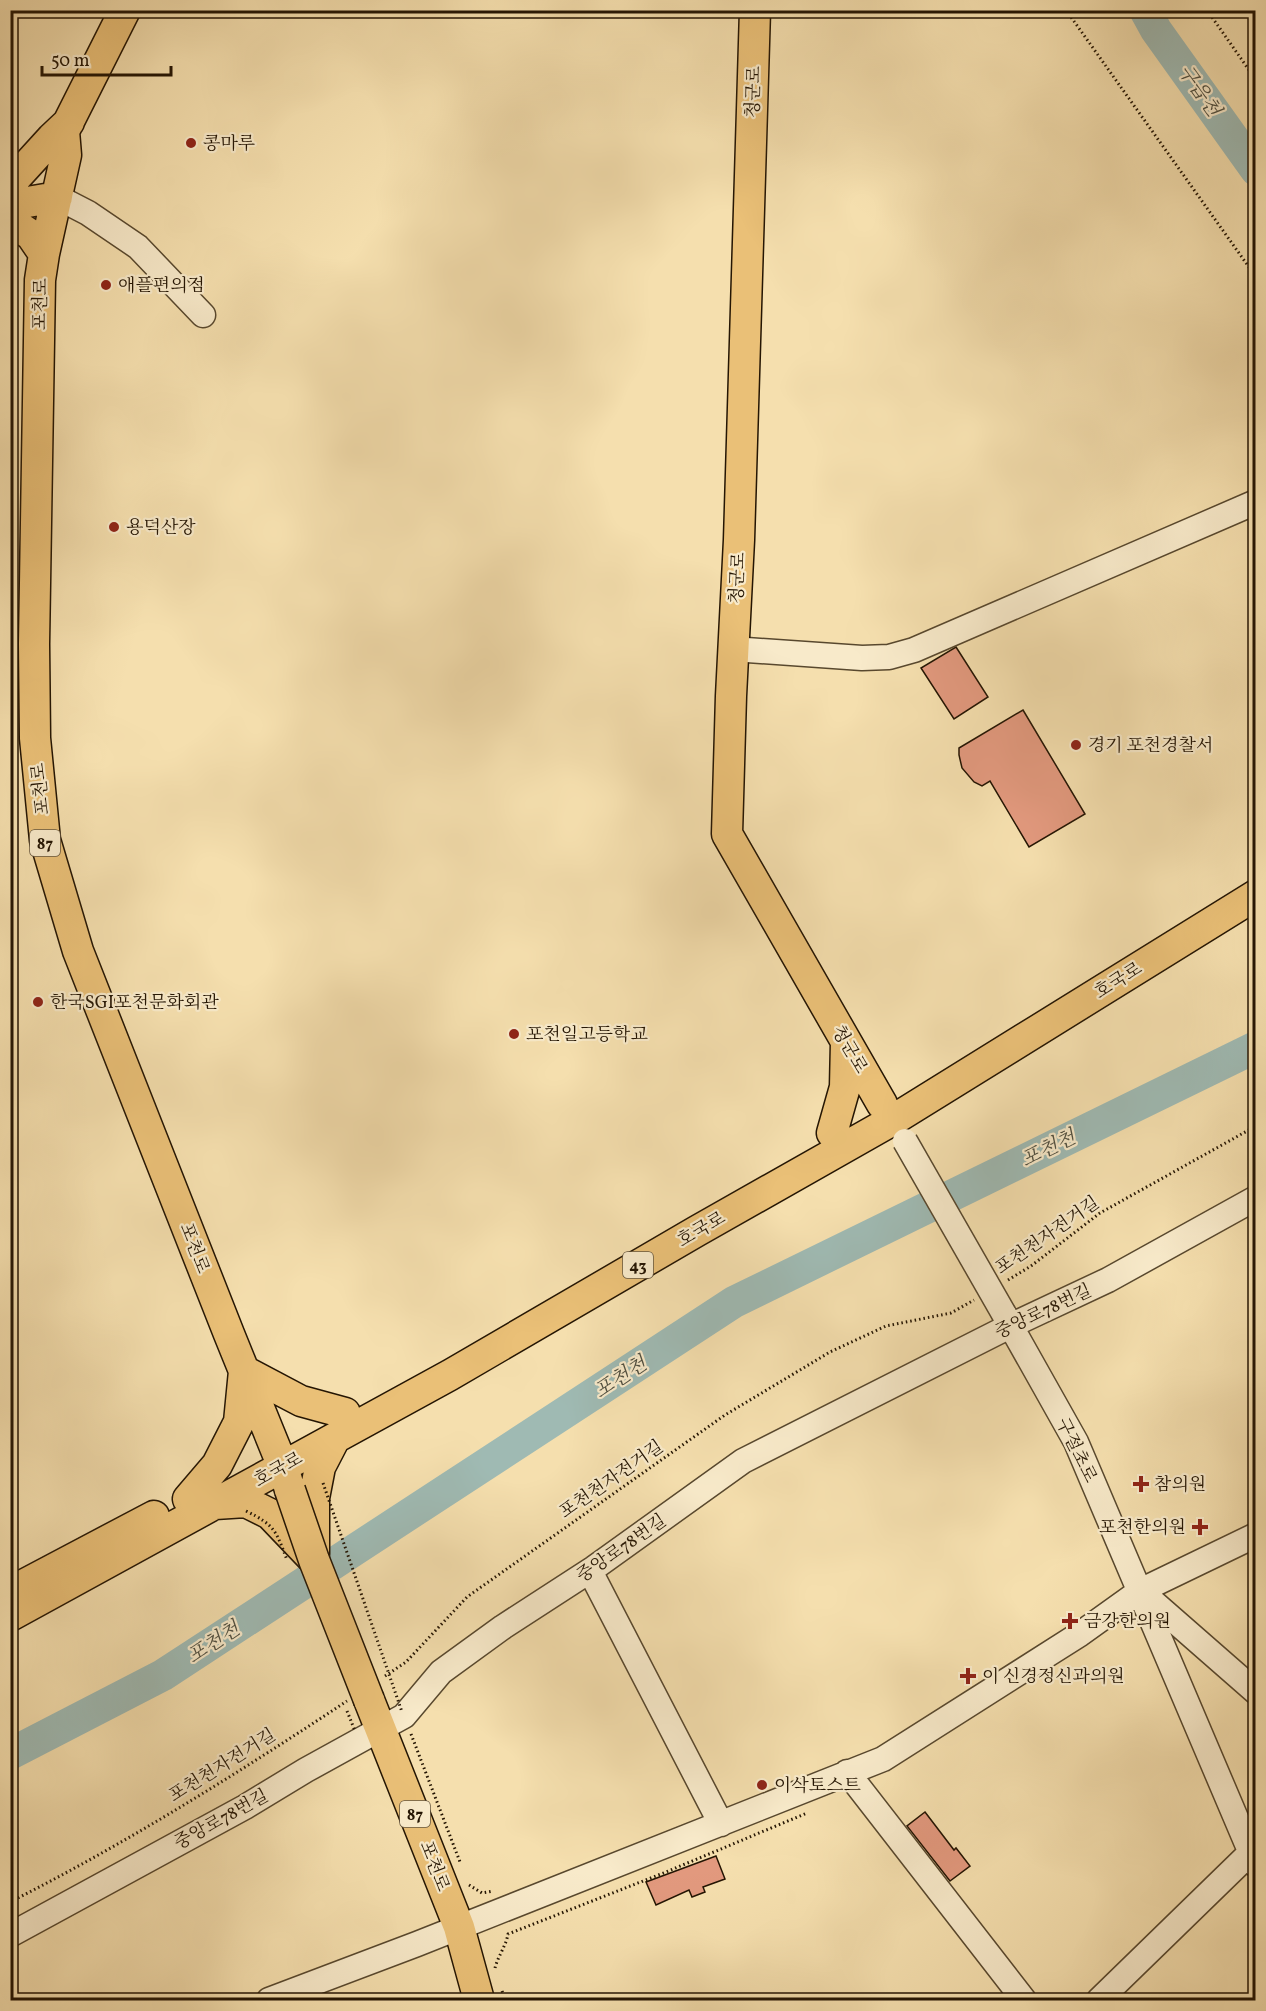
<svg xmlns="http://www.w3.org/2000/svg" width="1266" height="2011" font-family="Vollkorn,'Noto Serif KR',serif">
<rect width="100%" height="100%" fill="#f5dfae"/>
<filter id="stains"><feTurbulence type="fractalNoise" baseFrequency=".00333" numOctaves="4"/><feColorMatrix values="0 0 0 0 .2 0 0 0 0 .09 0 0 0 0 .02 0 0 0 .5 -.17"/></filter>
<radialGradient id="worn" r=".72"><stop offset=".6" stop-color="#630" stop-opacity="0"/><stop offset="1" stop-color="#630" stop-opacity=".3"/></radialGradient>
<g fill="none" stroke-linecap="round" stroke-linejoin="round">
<path stroke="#9fbab3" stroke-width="32" d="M1145,10L1156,30L1256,170
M10,1754L163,1675L734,1302L1256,1047"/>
</g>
<path fill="#e2997e" stroke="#241503" stroke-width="1.5" d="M956,647L988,697L954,719L921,668Z
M1023,710L1085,814L1029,847L990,781L982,786L974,782L962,768L959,755V748Z
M925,1812L954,1850L956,1848L970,1866L950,1881L907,1826Z
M716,1856L725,1879L703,1887L705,1892L692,1897L689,1890L656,1905L646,1882Z"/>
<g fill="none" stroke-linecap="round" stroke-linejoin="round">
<defs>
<path id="minor" d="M57,197L88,213L138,247L203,315
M733,649L862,658L889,657L914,650L1256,502
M1004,1314L1076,1442L1256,1865
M590,1571L721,1824
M1144,1594L1256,1692
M847,1772L1024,2000
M10,1935L245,1807L306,1770L404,1716L441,1672L503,1627L594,1568L743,1461L1010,1326L1108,1280L1256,1198
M269,2000L417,1944L883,1759L1080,1634L1140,1591L1256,1535
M1099,2000L1249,1854"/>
<path id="major" d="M125,10L64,131L66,155L44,254L40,280L34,644L35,738L45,840L78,951L229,1334L283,1467L290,1490
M755,10L739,540L731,696L727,834L882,1104
M10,184L52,138L69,122
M10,205L57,197
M10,221L31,235L44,254
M832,1133L845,1087L846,1042
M188,1499L217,1465L239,1422L244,1371L301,1401L345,1413
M215,1504L246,1502L270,1514L314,1560
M314,1554V1498L320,1467L335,1438
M10,1592L154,1516
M10,1616L450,1375L697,1231L893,1120L1256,895
M369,1700L459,1927L479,2000"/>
</defs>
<use href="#minor" stroke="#58482e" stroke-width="27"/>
<use href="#major" stroke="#241503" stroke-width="33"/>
<path stroke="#241503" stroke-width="3" stroke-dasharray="1.5 3" stroke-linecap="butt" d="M1066,10L1256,277
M1207,10L1256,80
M1008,1280L1031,1266L1100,1213L1256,1126
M385,1676L406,1662L467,1597L725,1415L830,1352L886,1326L951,1313L974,1300
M411,1734L460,1862
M469,1885L482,1893L493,1891
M10,1902C127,1843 238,1773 347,1701
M495,1968C498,1956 506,1946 508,1934L666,1872L807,1813
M502,1991L506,2000"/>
<use href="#minor" stroke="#f8eaca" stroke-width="24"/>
<use href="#major" stroke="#eac077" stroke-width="30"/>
<defs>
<path id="minor-bridge" d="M905,1141L1004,1314"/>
<path id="major-bridge" d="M290,1490L314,1560L369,1700"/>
</defs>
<use href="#minor-bridge" stroke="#58482e" stroke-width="27" stroke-linecap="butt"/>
<use href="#major-bridge" stroke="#241503" stroke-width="33" stroke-linecap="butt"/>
<path stroke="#241503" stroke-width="3" stroke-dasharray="1.5 3" stroke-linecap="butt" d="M323,1483L402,1712
M246,1511C275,1525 276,1531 287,1560
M347,1711L355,1731"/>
<use href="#minor-bridge" stroke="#f8eaca" stroke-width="24"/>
<use href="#major-bridge" stroke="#eac077" stroke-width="30"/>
</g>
<g fill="#8f2418" stroke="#f8eaca" stroke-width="2">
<circle cx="191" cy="143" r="6"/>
<circle cx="106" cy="285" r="6"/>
<circle cx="114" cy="527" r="6"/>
<circle cx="1076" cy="745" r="6"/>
<circle cx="38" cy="1002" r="6"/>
<circle cx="514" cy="1034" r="6"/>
<path d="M1138 1475h6v6h6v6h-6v6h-6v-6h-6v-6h6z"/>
<path d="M1197 1518h6v6h6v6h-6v6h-6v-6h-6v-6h6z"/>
<path d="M1067 1612h6v6h6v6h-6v6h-6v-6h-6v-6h6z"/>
<path d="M965 1667h6v6h6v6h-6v6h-6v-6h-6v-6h6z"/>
<circle cx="762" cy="1785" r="6"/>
</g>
<g text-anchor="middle" stroke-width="4.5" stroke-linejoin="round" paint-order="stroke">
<g fill="#f8eaca" stroke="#64553f" stroke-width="1.5">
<rect x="30" y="830" width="30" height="26" rx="4.5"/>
<rect x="623" y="1252" width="30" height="26" rx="4.5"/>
<rect x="400" y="1801" width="30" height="26" rx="4.5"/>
</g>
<g font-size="16" font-weight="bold" fill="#241503">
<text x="45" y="849">87</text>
<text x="638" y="1271">43</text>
<text x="415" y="1820">87</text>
</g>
<g font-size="18" fill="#241503" stroke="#f8eaca">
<text transform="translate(753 92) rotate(-88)" y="6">청군로</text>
<text transform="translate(40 304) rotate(-89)" y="6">포천로</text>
<text transform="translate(737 578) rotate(-87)" y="6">청군로</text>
<text transform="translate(40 789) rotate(-96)" y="6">포천로</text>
<text transform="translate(1118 980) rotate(-32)" y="6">호국로</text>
<text transform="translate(850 1049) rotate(60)" y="6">청군로</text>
<text transform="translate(701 1229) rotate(-30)" y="6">호국로</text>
<text transform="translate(1047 1235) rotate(-35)" y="6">포천천자전거길</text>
<text transform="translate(195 1248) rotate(69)" y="6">포천로</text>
<text transform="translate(1043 1311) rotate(-25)" y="6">중앙로78번길</text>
<text transform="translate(1077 1450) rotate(64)" y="6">구절초로</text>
<text transform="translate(278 1469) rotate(-29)" y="6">호국로</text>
<text transform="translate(611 1479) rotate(-35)" y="6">포천천자전거길</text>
<text transform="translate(621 1548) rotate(-35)" y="6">중앙로78번길</text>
<text transform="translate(222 1765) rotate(-32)" y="6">포천천자전거길</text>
<text transform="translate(221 1819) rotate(-29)" y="6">중앙로78번길</text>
<text transform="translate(435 1866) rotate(69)" y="6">포천로</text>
</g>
<g font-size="18" fill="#241503" stroke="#f8eaca" text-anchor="start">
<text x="203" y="149">콩마루</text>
<text x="118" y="291">애플편의점</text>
<text x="126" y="533">용덕산장</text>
<text x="1088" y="751">경기 포천경찰서</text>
<text x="50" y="1008">한국SGI포천문화회관</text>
<text x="526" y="1040">포천일고등학교</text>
<text x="1154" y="1490">참의원</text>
<text x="1186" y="1533" text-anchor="end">포천한의원</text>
<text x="1084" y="1627">금강한의원</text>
<text x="982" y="1682">이 신경정신과의원</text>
<text x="774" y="1791">이삭토스트</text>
</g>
<g font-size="20" font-style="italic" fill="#4f4f41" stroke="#f8eaca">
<text transform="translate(1200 90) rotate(55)" y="7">구읍천</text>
<text transform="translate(1048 1148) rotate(-26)" y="7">포천천</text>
<text transform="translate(620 1377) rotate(-33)" y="7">포천천</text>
<text transform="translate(213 1642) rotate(-33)" y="7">포천천</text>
</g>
</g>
<rect width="1266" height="2011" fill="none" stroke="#f5dfae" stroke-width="36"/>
<rect x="12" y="12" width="1242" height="1987" fill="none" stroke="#241503" stroke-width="3"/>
<rect x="18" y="18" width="1230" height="1975" fill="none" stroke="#241503" stroke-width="1.5"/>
<path d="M42 66v9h129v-9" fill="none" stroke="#241503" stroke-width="3"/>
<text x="51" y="66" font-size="18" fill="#241503" stroke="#f8eaca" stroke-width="4.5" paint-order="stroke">50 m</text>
<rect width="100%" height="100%" filter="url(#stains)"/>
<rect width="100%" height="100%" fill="url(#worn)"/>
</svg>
